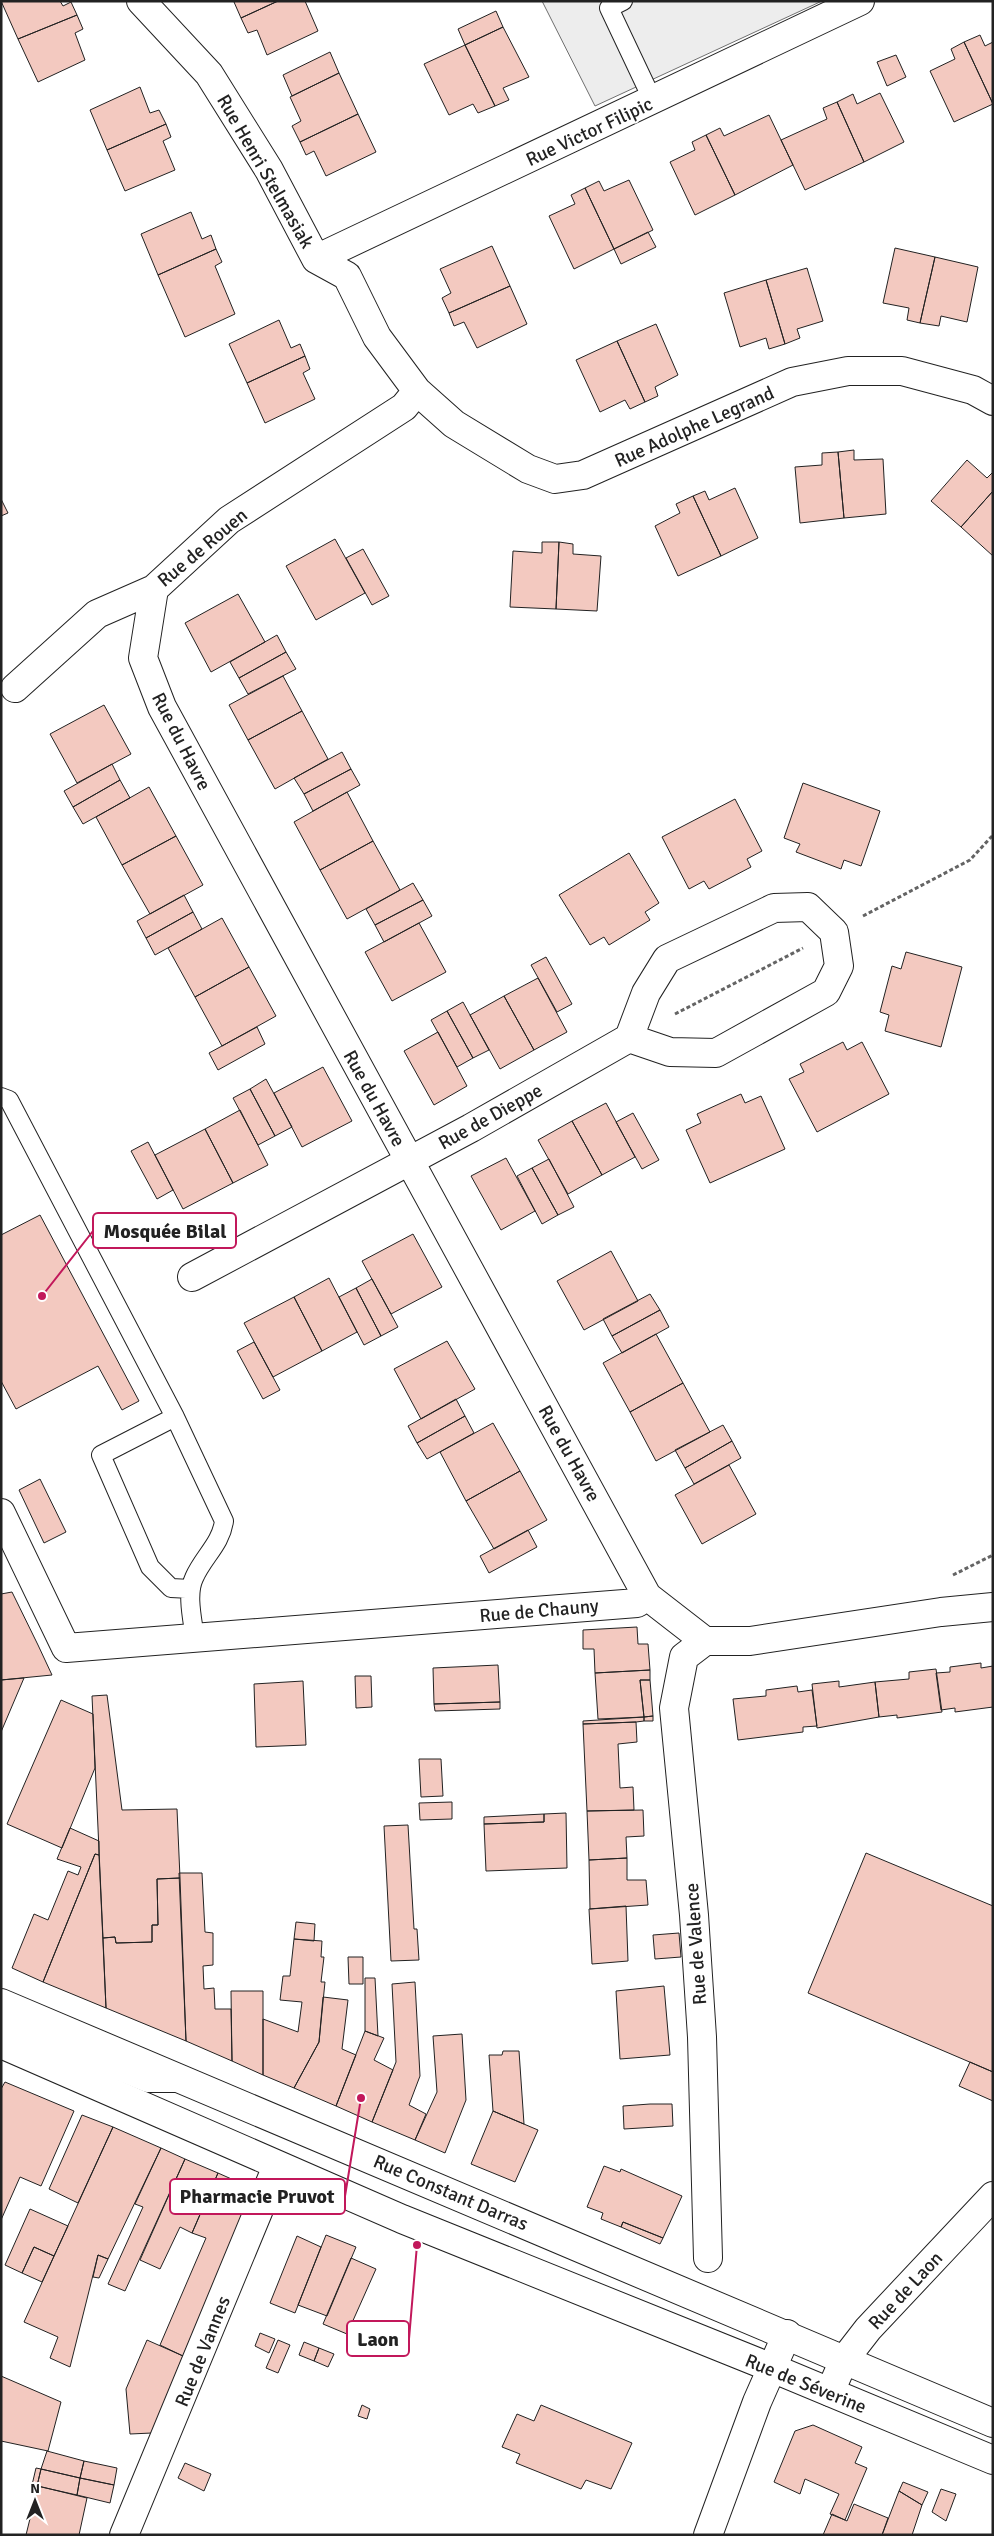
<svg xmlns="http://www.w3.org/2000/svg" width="994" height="2536" font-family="Signika,sans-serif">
<rect width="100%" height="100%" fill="#fff"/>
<path fill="#ededed" stroke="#6f6f6f" d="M542,1H822L595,106Z"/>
<path fill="#f3c9c0" stroke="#222" d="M1,1H60L63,6L71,2L77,15L18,39Z
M237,1H278L241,18L234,2Z
M278,1H305L318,31L267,55L257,30L248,33L241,18Z
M496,11L503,27L465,45L458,29Z
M77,15L83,29L75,33L85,60L38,82L18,39Z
M503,27L529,77L503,88L509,100L495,106L465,45Z
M980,35L985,46L993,42V104L964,42Z
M964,42L993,104L954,122L930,71L955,59L951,49Z
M465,45L495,106L478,113L473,104L449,115L424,64Z
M330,52L339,73L292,96L283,75Z
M896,55L906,77L887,86L877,62Z
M339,73L358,114L300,142L292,126L301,121L290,97Z
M140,87L150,113L159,110L166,124L107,150L90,110Z
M880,93L904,142L864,162L837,102L853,94L857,104Z
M837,102L864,162L805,190L781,140L827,119L823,108Z
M358,114L376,152L326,176L314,151L306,155L300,142Z
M769,115L793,165L735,195L706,135L720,128L724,136Z
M166,124L171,137L163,141L175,170L125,191L107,150Z
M706,135L735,195L695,215L670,162L695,150L692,142Z
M629,180L653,230L614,249L585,188L599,181L604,191Z
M585,188L614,249L574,269L549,216L575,204L571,195Z
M191,212L202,239L211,235L216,249L158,275L141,234Z
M648,232L656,247L621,264L614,249Z
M492,246L510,286L449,313L442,298L451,293L440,269Z
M895,248L935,257L920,323L907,320L909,308L883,303Z
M216,249L222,262L215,266L235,314L185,337L158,275Z
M935,257L978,267L967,322L941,316L939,326L920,323Z
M807,268L823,321L797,329L800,338L785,344L766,280Z
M766,280L785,344L769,349L766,338L740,347L724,293Z
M510,286L527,324L477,348L464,322L454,326L449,313Z
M279,320L291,348L300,344L305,356L247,383L229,344Z
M656,324L678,375L655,387L658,396L645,402L617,341Z
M617,341L645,402L630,409L625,400L600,412L576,360Z
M305,356L310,369L303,373L315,399L265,423L247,383Z
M854,450V460L883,459L886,514L844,518L838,452Z
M838,452L844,518L800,523L795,467L822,465V453Z
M967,460L987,478L993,472V491L961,527L931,501Z
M735,488L758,538L721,556L693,496L705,491L709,500Z
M993,491V556L961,527Z
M693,496L721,556L678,576L655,526L680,513L676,504Z
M1,499L8,513L1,516Z
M335,539L365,593L316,620L286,566Z
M542,542H559L556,609L510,607L513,551L542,553Z
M559,542L573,544V554L601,556L597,611L556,609Z
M363,549L389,596L372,605L346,558Z
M238,594L265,642L211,672L185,623Z
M277,635L286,652L239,678L230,662Z
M286,652L296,669L248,694L239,678Z
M283,676L302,711L248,740L229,705Z
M104,705L131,754L77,783L50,734Z
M302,711L328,759L275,789L248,740Z
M342,752L351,769L304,794L294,778Z
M112,764L120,780L73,807L64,791Z
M351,769L360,785L313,811L304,794Z
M120,780L130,798L83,824L73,807Z
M803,783L880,811L861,866L844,860L841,869L796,852L800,844L784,838Z
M149,787L176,836L122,865L96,817Z
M347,792L373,841L320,870L294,822Z
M735,799L762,851L747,859L751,867L709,889L704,881L689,889L662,837Z
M176,836L203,885L150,914L122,865Z
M373,841L400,890L347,919L320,870Z
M629,853L659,903L645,912L650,920L609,945L604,937L590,945L559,895Z
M413,883L423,900L375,925L366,909Z
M184,895L193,912L146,938L137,921Z
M423,900L432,916L384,942L375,925Z
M193,912L202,929L155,955L146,938Z
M222,918L249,967L195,997L168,948Z
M419,923L446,972L392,1001L365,952Z
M906,952L962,967L941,1047L885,1031L889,1015L880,1012L892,966L901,969Z
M546,957L572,1004L557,1012L531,965Z
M249,967L276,1016L222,1046L195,997Z
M538,978L567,1032L534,1050L504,996Z
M504,996L534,1050L500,1069L470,1015Z
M463,1002L489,1050L473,1058L447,1011Z
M447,1011L473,1058L457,1067L431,1020Z
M257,1027L265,1044L218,1070L209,1053Z
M438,1032L467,1086L434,1105L404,1051Z
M843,1042L847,1050L862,1042L889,1094L817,1132L789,1079L804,1072L800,1064Z
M323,1067L352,1121L302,1147L274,1093Z
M266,1079L292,1127L275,1136L250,1089Z
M250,1089L275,1136L258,1145L233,1098Z
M741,1094L745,1103L761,1096L785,1149L710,1183L686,1130L701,1123L697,1114Z
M606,1103L635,1157L602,1175L572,1121Z
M240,1110L268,1165L233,1183L205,1129Z
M633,1113L659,1160L642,1169L616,1122Z
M572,1121L602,1175L568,1194L538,1140Z
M205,1129L233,1183L183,1209L155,1155Z
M148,1142L173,1190L157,1199L131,1151Z
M506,1158L535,1211L501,1230L471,1176Z
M549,1159L574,1207L558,1215L532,1168Z
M532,1168L558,1215L542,1224L517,1176Z
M40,1215L139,1401L122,1410L98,1366L16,1409L1,1381V1235Z
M413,1234L442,1287L391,1314L362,1261Z
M611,1251L638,1301L584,1330L557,1281Z
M329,1278L357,1332L322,1351L294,1297Z
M372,1279L398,1327L381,1336L356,1288Z
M356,1288L381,1336L364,1345L339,1297Z
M650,1294L660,1310L612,1336L603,1319Z
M294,1297L322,1351L273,1377L244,1323Z
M660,1310L669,1327L622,1353L612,1336Z
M656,1334L683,1383L630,1412L603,1363Z
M447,1341L475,1389L421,1419L394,1369Z
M254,1342L280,1390L263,1399L237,1351Z
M683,1383L710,1432L656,1461L630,1412Z
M456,1399L465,1416L417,1443L408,1426Z
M465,1416L474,1433L427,1459L417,1443Z
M493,1423L520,1471L466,1501L440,1452Z
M723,1425L732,1441L685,1468L675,1450Z
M732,1441L741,1458L694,1484L685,1468Z
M729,1465L756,1514L702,1544L675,1495Z
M520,1471L547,1520L494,1549L466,1501Z
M40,1479L66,1532L44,1543L19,1490Z
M528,1530L537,1547L489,1573L480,1556Z
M12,1592L38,1645L52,1675L1,1680V1594Z
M637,1627L638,1644H648L650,1670L595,1673L594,1649H583V1630Z
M981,1663V1668L993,1666V1707L955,1712V1708L941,1710L936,1673L950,1672V1667Z
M498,1665L500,1702L434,1704L433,1668Z
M936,1669L942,1712L897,1718V1715L879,1717L875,1682L909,1679V1672Z
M650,1670V1680H640L644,1717L598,1719L595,1673Z
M355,1676H371L372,1707L356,1708Z
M24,1678L1,1732V1680Z
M640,1680H650L653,1716L644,1717Z
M303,1681L306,1745L256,1747L254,1684Z
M839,1681V1687L875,1682L879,1717L817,1728L812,1684Z
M797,1686L798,1692L812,1690L817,1726L803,1727V1732L738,1740L733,1699L766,1696V1690Z
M107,1695L122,1810L177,1809L180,1878L157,1879L158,1925H152V1942L116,1943L115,1937L103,1938L92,1696Z
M61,1700L93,1714L95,1768L62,1848L7,1824Z
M500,1702V1709L435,1711L434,1704Z
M653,1716V1721H644V1717Z
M644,1717V1721L636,1722L583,1724V1721Z
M636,1722L637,1742L618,1744L620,1788L633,1787L634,1810L587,1811L583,1724Z
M419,1759H441L443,1796L421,1797Z
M452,1802V1819L420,1820L419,1803Z
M643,1810L644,1836L626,1837L627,1858L589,1860L587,1811Z
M566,1813L567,1868L486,1871L484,1824L544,1822V1814Z
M544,1814V1822L484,1824V1817Z
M408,1825L414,1929H417L419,1960L391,1961L384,1826Z
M70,1828L99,1841V1855L95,1854L43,1982L12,1968L34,1914L48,1920L68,1871L78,1875L81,1867L57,1859Z
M866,1853L993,1906V2072L808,1993Z
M95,1854L99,1855L106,2008L43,1982Z
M627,1858V1880H646L648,1905L590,1909L589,1860Z
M179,1873H202L205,1932L213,1933V1965L203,1966L204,1989L214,1988L215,2009H231L232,2061L186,2041Z
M180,1878L186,2041L106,2008L103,1938L115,1937L116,1943L152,1942V1925H158L157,1879Z
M626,1906L628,1961L592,1964L589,1909Z
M296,1922L315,1924L314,1941L294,1939Z
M679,1933L681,1957L655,1959L653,1935Z
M294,1939L322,1941L321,1957H324L321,1982H325L319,2042L294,2088L263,2075V2019L298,2032L302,2002L280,2000L283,1976H290Z
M348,1957H363V1984H349Z
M365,1978H375L378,2036L365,2031Z
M415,1982L420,2076L409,2105L426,2114L415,2140L372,2122L396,2062L392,1984Z
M664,1986L670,2055L620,2059L616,1991Z
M231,1991H263V2075L232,2061Z
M323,1997L348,2000L342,2049L356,2055L336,2106L294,2088L319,2042Z
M365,2031L384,2038L374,2060L393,2070L372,2122L336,2106Z
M462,2034L466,2100L445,2153L415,2140L437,2092L433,2036Z
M503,2051H519L524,2124L493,2111L489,2055H502Z
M970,2062L993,2072V2101L959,2086Z
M5,2082L74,2111L41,2186L20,2177L1,2220V2089Z
M650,2104H672L673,2126L624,2129L623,2106Z
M493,2111L538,2130L515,2182L471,2164Z
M82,2115L113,2127L78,2203L49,2189Z
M113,2127L161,2148L108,2259L98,2255L70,2367L50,2358L58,2337L24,2322Z
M161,2148L185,2159L125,2291L108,2284L143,2207L135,2204Z
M185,2159L218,2173L192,2233L180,2227L160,2269L140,2260Z
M604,2166L620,2172L621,2169L682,2196L663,2238L623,2222L621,2227L601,2219L603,2213L587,2207Z
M218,2173L254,2189L183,2356L160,2345L206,2238L192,2233Z
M30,2209L68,2226L54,2256L34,2247L22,2273L5,2265Z
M623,2222L663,2238L660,2244L621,2227Z
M326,2235L356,2247L327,2316L298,2305Z
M297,2236L321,2247L295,2313L270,2303Z
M34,2247L54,2256L42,2282L22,2273Z
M98,2255L108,2259L99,2278L93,2277Z
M351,2258L376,2269L347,2334L323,2324Z
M260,2333L275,2339L269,2353L255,2346Z
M147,2340L183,2356L152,2433L130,2434L126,2389Z
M278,2340L290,2345L278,2373L266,2368Z
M304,2342L319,2348L314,2361L299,2355Z
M319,2348L334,2354L328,2367L314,2361Z
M1,2376L61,2402L48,2451L1,2441Z
M362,2405L370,2409L367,2419L358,2416Z
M541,2405L632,2443L611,2489L586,2480L581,2489L516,2463L520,2454L502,2447L517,2414L534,2421Z
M813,2425L862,2447L855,2463L867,2468L845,2520L830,2514L839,2494L805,2479L800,2494L774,2482L795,2431Z
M47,2451L84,2461L80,2478L41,2469Z
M84,2461L117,2468L114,2485L80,2478Z
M185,2463L211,2474L204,2491L178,2478Z
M36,2468L41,2469L37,2486L32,2485Z
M41,2469L80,2478L77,2495L37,2486Z
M80,2478L114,2485L110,2503L77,2495Z
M903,2482L928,2492L922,2505L899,2491Z
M38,2486L87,2498L79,2535H26Z
M941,2489L956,2494L946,2521L932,2512Z
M899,2491L922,2505L912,2535H882Z
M854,2504L888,2518L882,2535H823L832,2514L847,2521Z"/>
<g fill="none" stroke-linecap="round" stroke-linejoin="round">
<defs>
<path id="service" d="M623,1L609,8L653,101
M1,1097L9,1100L175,1417
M191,1589L171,1588L150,1567L101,1455L175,1417L224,1521C221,1544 203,1557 194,1578C186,1595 193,1621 195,1639
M1,2023L147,2083H177"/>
<path id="minor" d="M141,1L209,74L269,170L316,259L347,276L377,337L417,391L454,424L528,469L555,479L583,475L792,382L848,371H902L973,390L993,401
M316,259L860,1
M154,589L143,658L162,707L647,1596
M15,688L97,614L154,589L229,520L404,407L417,391
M192,1277L471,1128L629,1038L646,993L667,959L774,908L808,907L834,932L839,966L826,992L716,1053L670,1052L629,1038
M1,1513L66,1648L637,1603L647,1596L705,1641H750L941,1612L993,1607
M705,1641L684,1657L674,1708L694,1915L702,2037L708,2258
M830,2392L844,2360L868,2329L993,2196
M124,2535L277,2166
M708,2535L757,2402L787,2334"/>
<path id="secondary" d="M1,2003L993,2423
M1,2044L402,2219L772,2368L993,2460"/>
</defs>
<use href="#service" stroke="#222" stroke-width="20"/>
<use href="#minor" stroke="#222" stroke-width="30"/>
<use href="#secondary" stroke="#222" stroke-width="30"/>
<path stroke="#646464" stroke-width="3" stroke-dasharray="4 2.5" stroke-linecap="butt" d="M863,916L970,860L993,835
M675,1014L803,948
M953,1575L993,1555"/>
<use href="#service" stroke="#fff" stroke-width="18"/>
<use href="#minor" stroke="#fff" stroke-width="28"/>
<use href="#secondary" stroke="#fff" stroke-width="28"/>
</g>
<g text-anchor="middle" stroke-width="4" stroke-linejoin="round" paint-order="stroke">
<g font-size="19" fill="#222" stroke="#fff">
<text transform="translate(589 131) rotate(-25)" y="7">Rue Victor Filipic</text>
<text transform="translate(266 171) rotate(60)" y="7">Rue Henri Stelmasiak</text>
<text transform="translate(694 426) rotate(-24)" y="7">Rue Adolphe Legrand</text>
<text transform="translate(202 547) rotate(-40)" y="7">Rue de Rouen</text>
<text transform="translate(182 741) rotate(63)" y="7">Rue du Havre</text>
<text transform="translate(375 1098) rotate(61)" y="7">Rue du Havre</text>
<text transform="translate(490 1116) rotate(-29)" y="7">Rue de Dieppe</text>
<text transform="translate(570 1453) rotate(61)" y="7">Rue du Havre</text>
<text transform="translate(539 1610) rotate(-5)" y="7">Rue de Chauny</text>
<text transform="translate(695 1944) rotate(-94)" y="7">Rue de Valence</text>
<text transform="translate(451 2192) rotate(23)" y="7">Rue Constant Darras</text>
<text transform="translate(905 2290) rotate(-47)" y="7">Rue de Laon</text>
<text transform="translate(202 2351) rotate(-68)" y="7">Rue de Vannes</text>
<text transform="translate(806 2383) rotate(22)" y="7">Rue de Séverine</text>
</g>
</g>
<path fill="none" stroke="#c2185b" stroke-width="2" d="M42 1296L93 1231M361 2098L345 2196M417 2245L409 2339"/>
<g fill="#c2185b" stroke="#fff" stroke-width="2">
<circle cx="42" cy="1296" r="5"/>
<circle cx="361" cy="2098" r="5"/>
<circle cx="417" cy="2245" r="5"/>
</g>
<g fill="#fff" stroke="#c2185b" stroke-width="2">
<rect x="93" y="1213" width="143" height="35" rx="5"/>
<rect x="170" y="2179" width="175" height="35" rx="5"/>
<rect x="347" y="2321" width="62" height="35" rx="5"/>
</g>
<g font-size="20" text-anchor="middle" font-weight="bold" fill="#222">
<text x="165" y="1238">Mosquée Bilal</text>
<text x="257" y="2203">Pharmacie Pruvot</text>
<text x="378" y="2346">Laon</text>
</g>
<rect width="994" height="2536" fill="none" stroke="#222222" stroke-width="5"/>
<g transform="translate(35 2501)" stroke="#ffffff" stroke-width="4" paint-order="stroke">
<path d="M0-4L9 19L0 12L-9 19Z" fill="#222222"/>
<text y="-8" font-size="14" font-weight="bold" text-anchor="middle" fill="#222222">N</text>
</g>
</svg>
